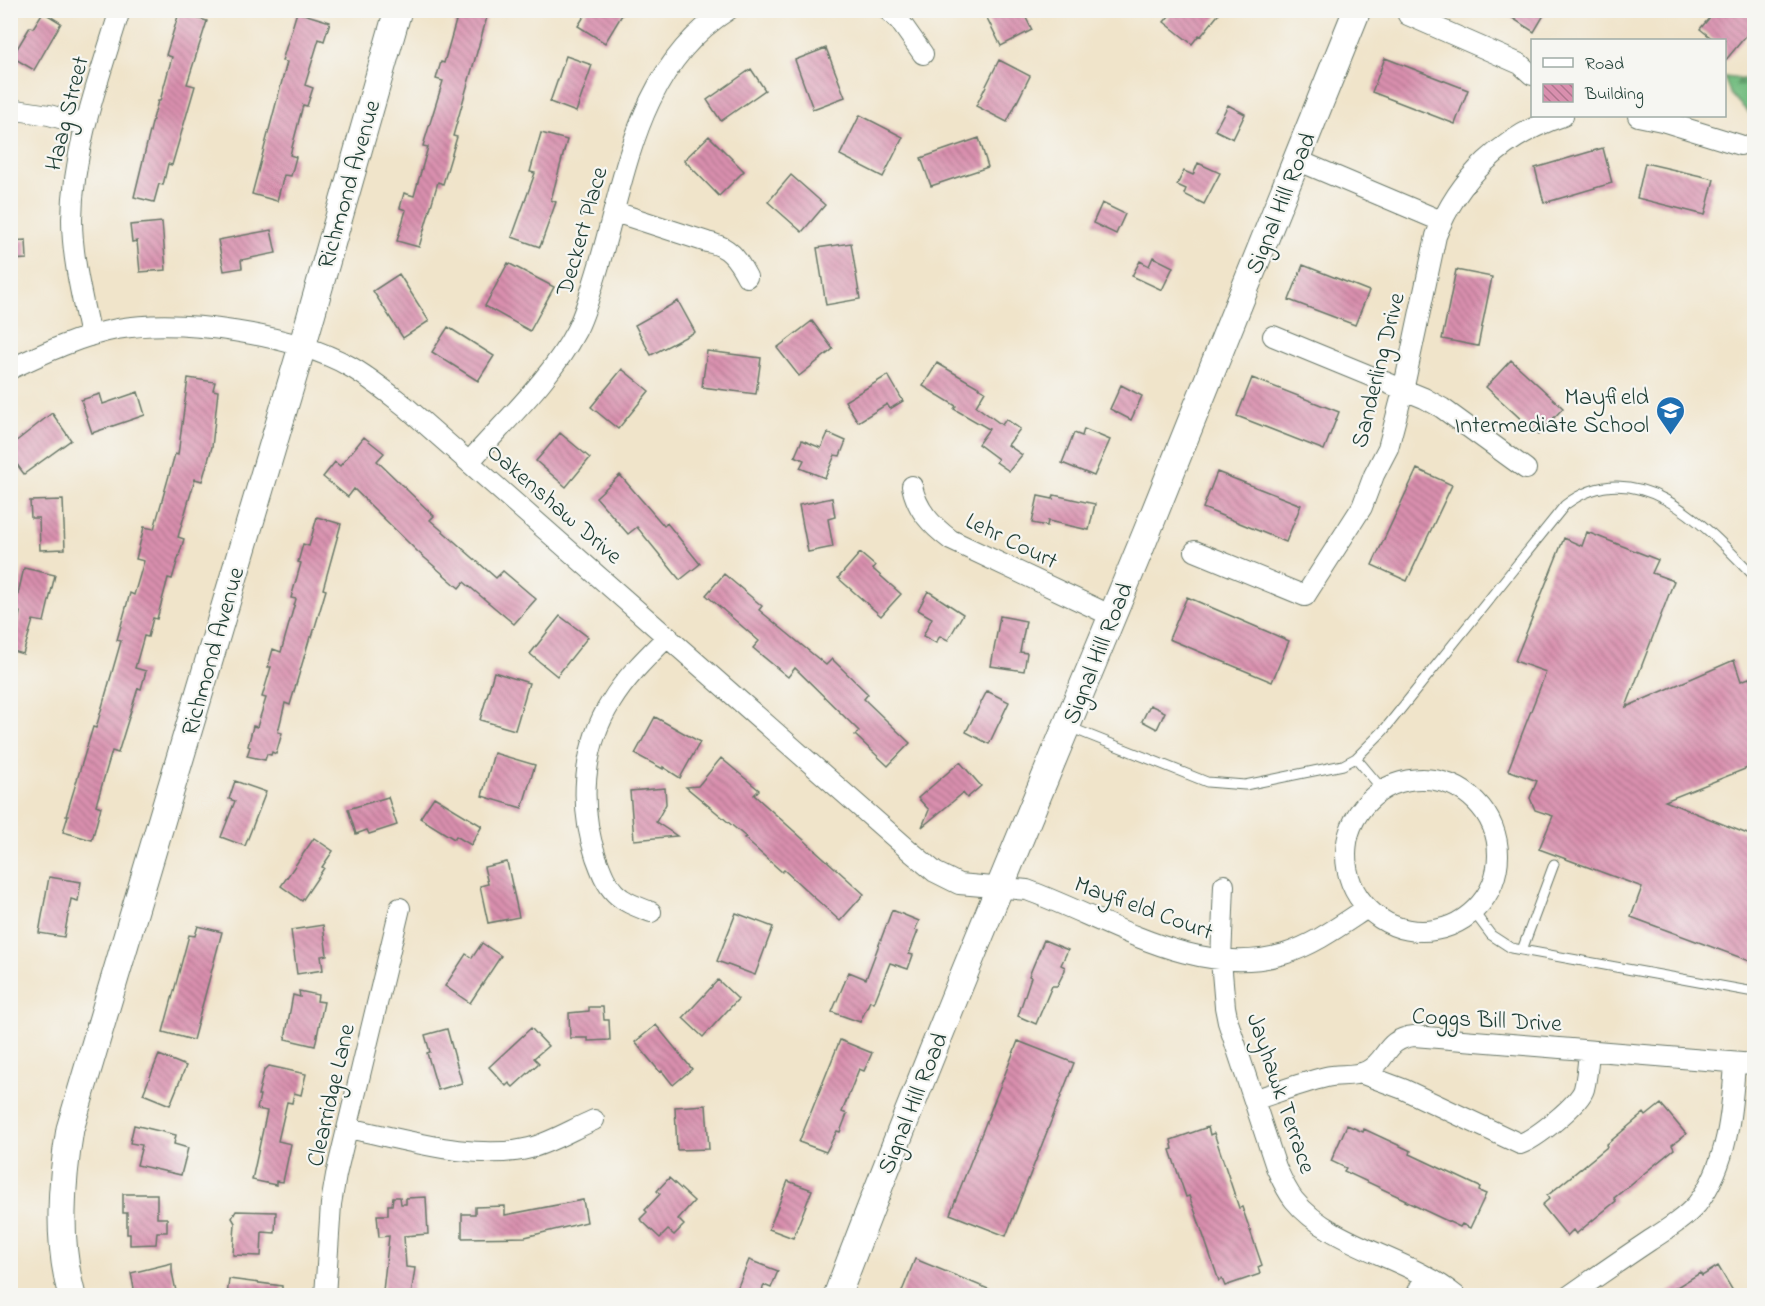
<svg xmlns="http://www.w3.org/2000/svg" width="1765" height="1306" font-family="'Indie Flower',sans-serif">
<defs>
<pattern id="forest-firs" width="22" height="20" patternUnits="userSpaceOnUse" patternTransform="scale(1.5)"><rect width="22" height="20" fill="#76bd82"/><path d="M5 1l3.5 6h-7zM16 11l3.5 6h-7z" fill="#609b6b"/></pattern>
<pattern id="building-back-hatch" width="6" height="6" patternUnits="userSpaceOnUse" patternTransform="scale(1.5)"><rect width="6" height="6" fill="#d98fae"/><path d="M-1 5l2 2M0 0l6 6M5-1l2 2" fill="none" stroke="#af768e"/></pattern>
</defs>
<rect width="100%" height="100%" fill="#f6f6f2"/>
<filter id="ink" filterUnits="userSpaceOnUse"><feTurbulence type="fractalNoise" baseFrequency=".0167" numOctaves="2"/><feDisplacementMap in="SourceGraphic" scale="12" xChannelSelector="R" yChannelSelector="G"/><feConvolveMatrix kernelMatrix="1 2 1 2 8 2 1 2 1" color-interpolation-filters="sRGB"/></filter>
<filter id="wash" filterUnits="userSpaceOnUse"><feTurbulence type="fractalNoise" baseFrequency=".008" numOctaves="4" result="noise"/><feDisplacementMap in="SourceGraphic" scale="24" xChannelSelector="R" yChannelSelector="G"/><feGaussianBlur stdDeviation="1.35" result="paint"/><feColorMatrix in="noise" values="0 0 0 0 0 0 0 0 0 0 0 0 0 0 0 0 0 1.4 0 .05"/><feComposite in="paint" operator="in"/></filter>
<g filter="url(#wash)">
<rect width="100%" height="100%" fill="#f0e4ca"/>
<path fill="url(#forest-firs)" stroke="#4a7d5b" stroke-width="1.5" d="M1724,77L1752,80L1754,87V118L1731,95Z"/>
<g id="blocks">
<path fill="url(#building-back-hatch)" d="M459,10H489L453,136L457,137L443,184L438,182L419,247L397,241L406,210L400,208L404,193L414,196L428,147L423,146L443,81L436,79L441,62L444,63Z
M588,10H625L605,43L578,26Z
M983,10H1022L1032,30L1001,46Z
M1174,10H1222L1201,36L1199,35L1192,44L1164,22Z
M1500,10H1547L1534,32Z
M1716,10H1755V25L1725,61V40H1714L1700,29Z
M43,12L61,23L34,70L12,57L30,27L33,28Z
M297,12L330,22L324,41L319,39L305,85L313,88L307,106L303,105L290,155L296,157L291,176L284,175L277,201L252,194L287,62L282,61Z
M179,13L207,21L187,84L195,86L172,165L168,164L163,185L159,184L154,202L134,197L153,119L158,101H160L172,57L166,55Z
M826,48L845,97L813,109L795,60Z
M566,56L592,65L576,112L550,102Z
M1385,58L1468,90L1455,124L1372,92Z
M999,60L1030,76L1007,122L976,106Z
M751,69L765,90L721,121L707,100Z
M1228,105L1245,114L1233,139L1215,130Z
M860,115L903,137L883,177L840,155Z
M541,133L567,140L551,200L556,202L540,247L512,237L535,173L530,172Z
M709,136L744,171L719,196L684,160Z
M979,138L988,167L931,186L921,158Z
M1603,148L1612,183L1544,203L1535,168Z
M1198,163L1220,173L1204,204L1184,194L1186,189L1177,185L1184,171L1193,175Z
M1645,163L1714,179L1705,215L1637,198Z
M791,175L825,205L802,232L768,202Z
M1102,203L1125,214L1116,234L1093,223Z
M162,222L166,270L140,272L137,241L132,242L130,225Z
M271,230L276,253L241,260L242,268L224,271L218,240Z
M26,240L27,259L10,260V241Z
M851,243L860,299L826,305L817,248Z
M1153,257L1173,267L1162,290L1132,276L1140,261L1149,266Z
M508,263L554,287L530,331L485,306Z
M1303,265L1369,291L1355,325L1289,300Z
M1456,270L1492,277L1478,346L1442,339Z
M399,274L429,321L403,338L373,291Z
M678,301L695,332L651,355L635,325Z
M812,321L833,349L799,376L777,348Z
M448,327L494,356L478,381L432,352Z
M707,351L761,358L756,394L702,387Z
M1511,360L1563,408L1538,435L1486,387Z
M937,363L985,391L976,406L1002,425L1006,419L1020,429L1008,445L1022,455L1009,471L996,462L998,459L978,444L989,429L954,409L956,406L923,386Z
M622,369L649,391L618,429L591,407Z
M888,375L903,401L890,409L887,404L858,422L845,401Z
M188,378L215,382L213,390L218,391L212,447L202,481L195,479L178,537L184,539L172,579L168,578L157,619L153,618L148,637L144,636L135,668L146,671L141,689L138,688L118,753L112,751L96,805L101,807L92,840L63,832L68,816H66L93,727L96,728L121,641L117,640L130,593L134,595L144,561L136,559L144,527L154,529L175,454L178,455Z
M1252,378L1339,412L1324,450L1237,416Z
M1121,385L1142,396L1131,420L1110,409Z
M138,392L145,415L92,433L81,400L100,394L103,404Z
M52,413L71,440L24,474L10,455V446Z
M1084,429L1110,440L1094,476L1062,463L1074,433L1082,436Z
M560,433L590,458L566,487L536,461Z
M828,433L846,441L840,456L835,455L825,478L800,468L804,460L795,456L802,440L821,448Z
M364,437L384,453L377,461L434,516L430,520L496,578L503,571L536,599L514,624L464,582L459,588L418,552L354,489L348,497L323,477L335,462L340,466Z
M1417,469L1452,485L1407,581L1372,565Z
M1217,472L1301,505L1286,542L1203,508Z
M620,475L664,526L667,523L700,564L680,580L637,527L628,534L596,497Z
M1054,495L1095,504L1089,530L1048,521L1047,526L1032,523L1038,496L1053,499Z
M832,498L835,517L828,519L833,547L808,552L799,505Z
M63,500L65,549L40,550L39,518H31L30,501Z
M317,517L341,524L323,589L326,590L312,637H310L290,705L285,703L278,732L282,733L276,754L272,752L271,755L267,754L265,760L247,756L250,747L248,746L253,726L257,727L266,698L262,697L271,667H268L273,649L281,652L296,599L291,598L301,563L298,562L303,544L309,546Z
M1587,532L1658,560L1652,573L1674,581L1626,707L1734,660L1741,681L1749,678L1755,690V765L1665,801L1755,837V963L1631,917L1642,887L1539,849L1553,816L1535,810L1530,798L1537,781L1508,770L1546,672L1515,661L1564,538L1582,546Z
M860,553L875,566L873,569L901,594L881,616L838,578Z
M24,568L55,575L44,622L33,620L23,654L13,651L20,612L14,611Z
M724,574L762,606L759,610L826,665L832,659L868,694L864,699L910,743L888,766L855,735L859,731L795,668L788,677L753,648L759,641L706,595Z
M928,591L963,614L948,640L940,636L936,643L923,636L932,618L918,610Z
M1187,597L1289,641L1272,682L1169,639Z
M560,616L588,637L557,676L530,654Z
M1000,616L1026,621L1020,652L1027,653L1024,671L991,666Z
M494,672L529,683L515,730L480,720Z
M987,691L1009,702L989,744L966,732Z
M1150,705L1165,712L1157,729L1142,721Z
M655,717L700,742L680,778L663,767V769L635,754Z
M494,753L535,765L522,808L482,796Z
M721,758L759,790L754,795L864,894L840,921L784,870L782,872L744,838L746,837L686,787L698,786Z
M960,762L981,786L967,798L963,793L922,827L929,810L918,798Z
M235,781L266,792L245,846L221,837L235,801L229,799Z
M665,788L666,804L656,822L677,836L634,840L630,791Z
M388,797L397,825L369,834L367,830L356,834L348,809Z
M434,797L482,826L471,845L456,836L454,839L420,818Z
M314,838L333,851L322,867L324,868L302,901L281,886Z
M507,862L519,917L488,923L480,886L488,884L484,867Z
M49,877L81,882L78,901L71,899L64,937L39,933Z
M892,910L919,921L915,930L918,931L909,954L913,955L908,969L890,963L874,1003L870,1001L860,1022L832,1012L849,972L866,979Z
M736,913L773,927L755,975L717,961Z
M323,925L327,955L321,956L323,970L297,974L291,930Z
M198,926L222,932L193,1040L163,1032L189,935L195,936Z
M1044,940L1068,950L1061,965L1065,967V970L1057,986H1052L1036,1024L1018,1016L1031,977L1029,976Z
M482,943L501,956L470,1003L445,986L466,954L472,958Z
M718,980L738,999L703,1037L683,1018Z
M299,991L318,995L317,1001L324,1002L315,1046L285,1039L293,995L300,997Z
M589,1007H603L604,1020H609L610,1040L588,1041V1038H570L569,1013L589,1011Z
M656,1025L692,1069L673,1085L662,1071L660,1072L635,1042Z
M531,1028L548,1046L534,1058L539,1063L513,1087L509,1083L506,1086L489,1067Z
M447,1029L462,1083L438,1090L427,1053L430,1052L425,1035Z
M840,1040L872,1053L864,1071L859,1069L842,1112L847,1114L840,1132L837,1131L826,1152L799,1142Z
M1018,1041L1074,1063L1006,1236L950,1214Z
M159,1055L186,1066L170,1105L143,1094Z
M269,1066L306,1074L301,1095L294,1093L292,1103L287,1102L278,1141L291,1144L283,1182L276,1181V1185L252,1180L267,1111L257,1109L260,1095H258L264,1071Z
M1661,1104L1686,1134L1672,1145L1674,1149L1614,1198L1616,1201L1576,1234L1573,1230L1567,1236L1542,1205L1549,1199L1547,1196L1607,1147L1606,1145L1644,1113L1646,1116Z
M706,1105L709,1149L677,1150L675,1107Z
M134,1125L176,1135L174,1144L188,1148L181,1175L137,1165L142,1145L130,1143Z
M1347,1125L1363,1132L1364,1129L1411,1151L1410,1154L1480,1187L1479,1191L1486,1194L1470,1228L1462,1224L1460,1227L1405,1201L1406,1200L1344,1171L1346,1168L1331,1161Z
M1208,1127L1210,1135L1214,1133L1239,1208L1242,1207L1262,1265L1258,1267L1260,1274L1225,1286L1222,1279L1219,1281L1196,1214L1189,1196L1186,1197L1170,1150L1173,1149L1171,1140Z
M669,1178L694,1201L678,1219L684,1225L674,1235L668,1230L660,1238L640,1219L647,1212L645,1210L660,1194L657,1191Z
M788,1181L812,1190L793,1238L769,1229Z
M123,1194H157V1218H167V1232H157L156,1244L130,1245V1234H127V1213H123Z
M393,1197H400L401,1204H406V1198L426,1197L428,1234L404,1236L406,1267L415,1268L411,1296H387L388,1292L383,1291L389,1236L379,1237L377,1215H388V1205H392Z
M583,1200L587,1222L525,1237L462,1238V1214H475V1207L505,1206V1215Z
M236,1211L276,1212L275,1233L262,1232L261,1256L233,1255L235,1223L232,1218Z
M915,1259L1003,1295V1296H900Z
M749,1260L778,1271L771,1288L764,1285L760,1296H734Z
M172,1263V1272L177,1296H145L144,1292L135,1294L131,1273Z
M1718,1266L1736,1296H1662L1700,1273L1702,1276Z
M229,1279L282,1286V1296H227Z"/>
</g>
</g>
<g filter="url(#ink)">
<use href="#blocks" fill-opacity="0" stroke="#687768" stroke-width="1.5"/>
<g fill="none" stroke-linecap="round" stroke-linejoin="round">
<defs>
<path id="lane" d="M1069,727L1207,782L1245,785L1343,765L1356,758L1384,730L1565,505C1637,450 1707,527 1754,576
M1356,758L1383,790
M1473,911L1491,935L1511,948L1754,992
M1522,950L1554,864"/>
<path id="street" d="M888,10L899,20L923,54
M1408,15L1520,64L1532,75
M10,109L49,115L85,125
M1638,116L1662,121L1740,145
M1297,160L1441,221
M615,212L707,242C729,246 737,258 747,277
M90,336C82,297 72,258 72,219C73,147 99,79 120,10
M1273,336L1424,398L1442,408L1526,469
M10,369C44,353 80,336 117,329C183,318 291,334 349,366C369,377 387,392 405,406L910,851L935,872L959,884L1027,890C1107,919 1196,980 1284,954C1314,945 1341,925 1367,908
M470,461C505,421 551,379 576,331C585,314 590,294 596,275C626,179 635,69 728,10
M912,486C917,510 931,525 951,540L1112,616
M1195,551L1305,596L1362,507L1374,475L1388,448L1403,391L1436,236C1458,178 1504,135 1563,116
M1346 855a76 76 0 1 1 152 0a76 76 0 1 1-152 0Z
M1224,885L1221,960L1225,1007L1228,1022L1276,1167C1281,1178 1286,1190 1294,1200C1332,1247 1409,1257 1456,1296
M651,912C638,907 625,903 615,893C605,883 601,870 596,857C579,807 582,748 611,702C626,677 647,657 668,636
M1360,1073L1403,1089L1520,1144C1535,1139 1580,1104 1584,1089C1587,1077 1588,1063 1589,1051
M1254,1100C1278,1092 1301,1083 1326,1077C1339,1074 1355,1077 1367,1071C1388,1061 1384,1039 1414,1036L1754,1064
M348,1128C403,1139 475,1162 530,1148C552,1142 573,1129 594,1120
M325,1296L331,1204L336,1175L400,908
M1416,1296L1425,1276
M1569,1296C1596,1277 1622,1259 1649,1241C1666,1230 1684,1219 1697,1204C1728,1164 1732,1111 1735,1063"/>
<path id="secondary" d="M72,1296C57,1241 61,1184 70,1129L302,347L398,10
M837,1296C934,1039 1042,787 1146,534C1217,360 1286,185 1357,10"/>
</defs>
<use href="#lane" stroke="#687768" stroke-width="11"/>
<use href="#street" stroke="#687768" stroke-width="22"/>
<use href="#secondary" stroke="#687768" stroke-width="29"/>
<use href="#lane" stroke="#fff" stroke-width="9"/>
<use href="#street" stroke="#fff" stroke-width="20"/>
<use href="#secondary" stroke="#fff" stroke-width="27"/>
</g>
</g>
<defs>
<symbol id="school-pin" viewBox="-11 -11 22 30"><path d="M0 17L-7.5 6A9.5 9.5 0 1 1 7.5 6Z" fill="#1f6fb2" stroke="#f6f6f2"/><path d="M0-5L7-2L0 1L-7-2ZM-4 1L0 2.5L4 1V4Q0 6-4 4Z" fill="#fff"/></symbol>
</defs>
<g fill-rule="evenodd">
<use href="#school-pin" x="1654" y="394" width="33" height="45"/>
</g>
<g text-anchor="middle" stroke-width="4.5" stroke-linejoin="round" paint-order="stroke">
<g font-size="24" fill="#1f3d34" stroke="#f6f6f2">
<text transform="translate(66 113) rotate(-76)" y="8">Haag Street</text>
<text transform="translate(348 184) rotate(-74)" y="8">Richmond Avenue</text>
<text transform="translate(1280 203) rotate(-68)" y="8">Signal Hill Road</text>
<text transform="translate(581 231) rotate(-74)" y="8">Deckert Place</text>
<text transform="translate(1377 370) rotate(-76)" y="8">Sanderling Drive</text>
<text transform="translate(555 503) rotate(41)" y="8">Oakenshaw Drive</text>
<text transform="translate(1012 540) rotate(26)" y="8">Lehr Court</text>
<text transform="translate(212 651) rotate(-74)" y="8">Richmond Avenue</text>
<text transform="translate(1097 653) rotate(-68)" y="8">Signal Hill Road</text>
<text transform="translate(1144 907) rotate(20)" y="8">Mayfield Court</text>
<text transform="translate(1487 1019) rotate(3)" y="8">Coggs Bill Drive</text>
<text transform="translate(1282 1093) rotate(71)" y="8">Jayhawk Terrace</text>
<text transform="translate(330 1095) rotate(-77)" y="8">Clearridge Lane</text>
<text transform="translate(912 1103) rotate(-68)" y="8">Signal Hill Road</text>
</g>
<g font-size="24" fill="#1f3d34" stroke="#f6f6f2" text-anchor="end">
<text x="1649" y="404">Mayfield<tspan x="1649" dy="28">Intermediate School</tspan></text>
</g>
</g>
<rect width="1765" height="1306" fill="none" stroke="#f6f6f2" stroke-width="36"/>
<rect x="1531" y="39" width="195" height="78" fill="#f6f6f2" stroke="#a0aca6" stroke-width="1.5"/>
<rect x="1543" y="58" width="30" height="9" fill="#ffffff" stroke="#a0aca6" stroke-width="1.5"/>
<text x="1585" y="69" font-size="18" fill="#1f3d34">Road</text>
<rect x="1543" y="84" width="30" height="18" fill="url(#building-back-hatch)" stroke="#a0aca6" stroke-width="1.5"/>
<text x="1585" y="99" font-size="18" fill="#1f3d34">Building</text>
</svg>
